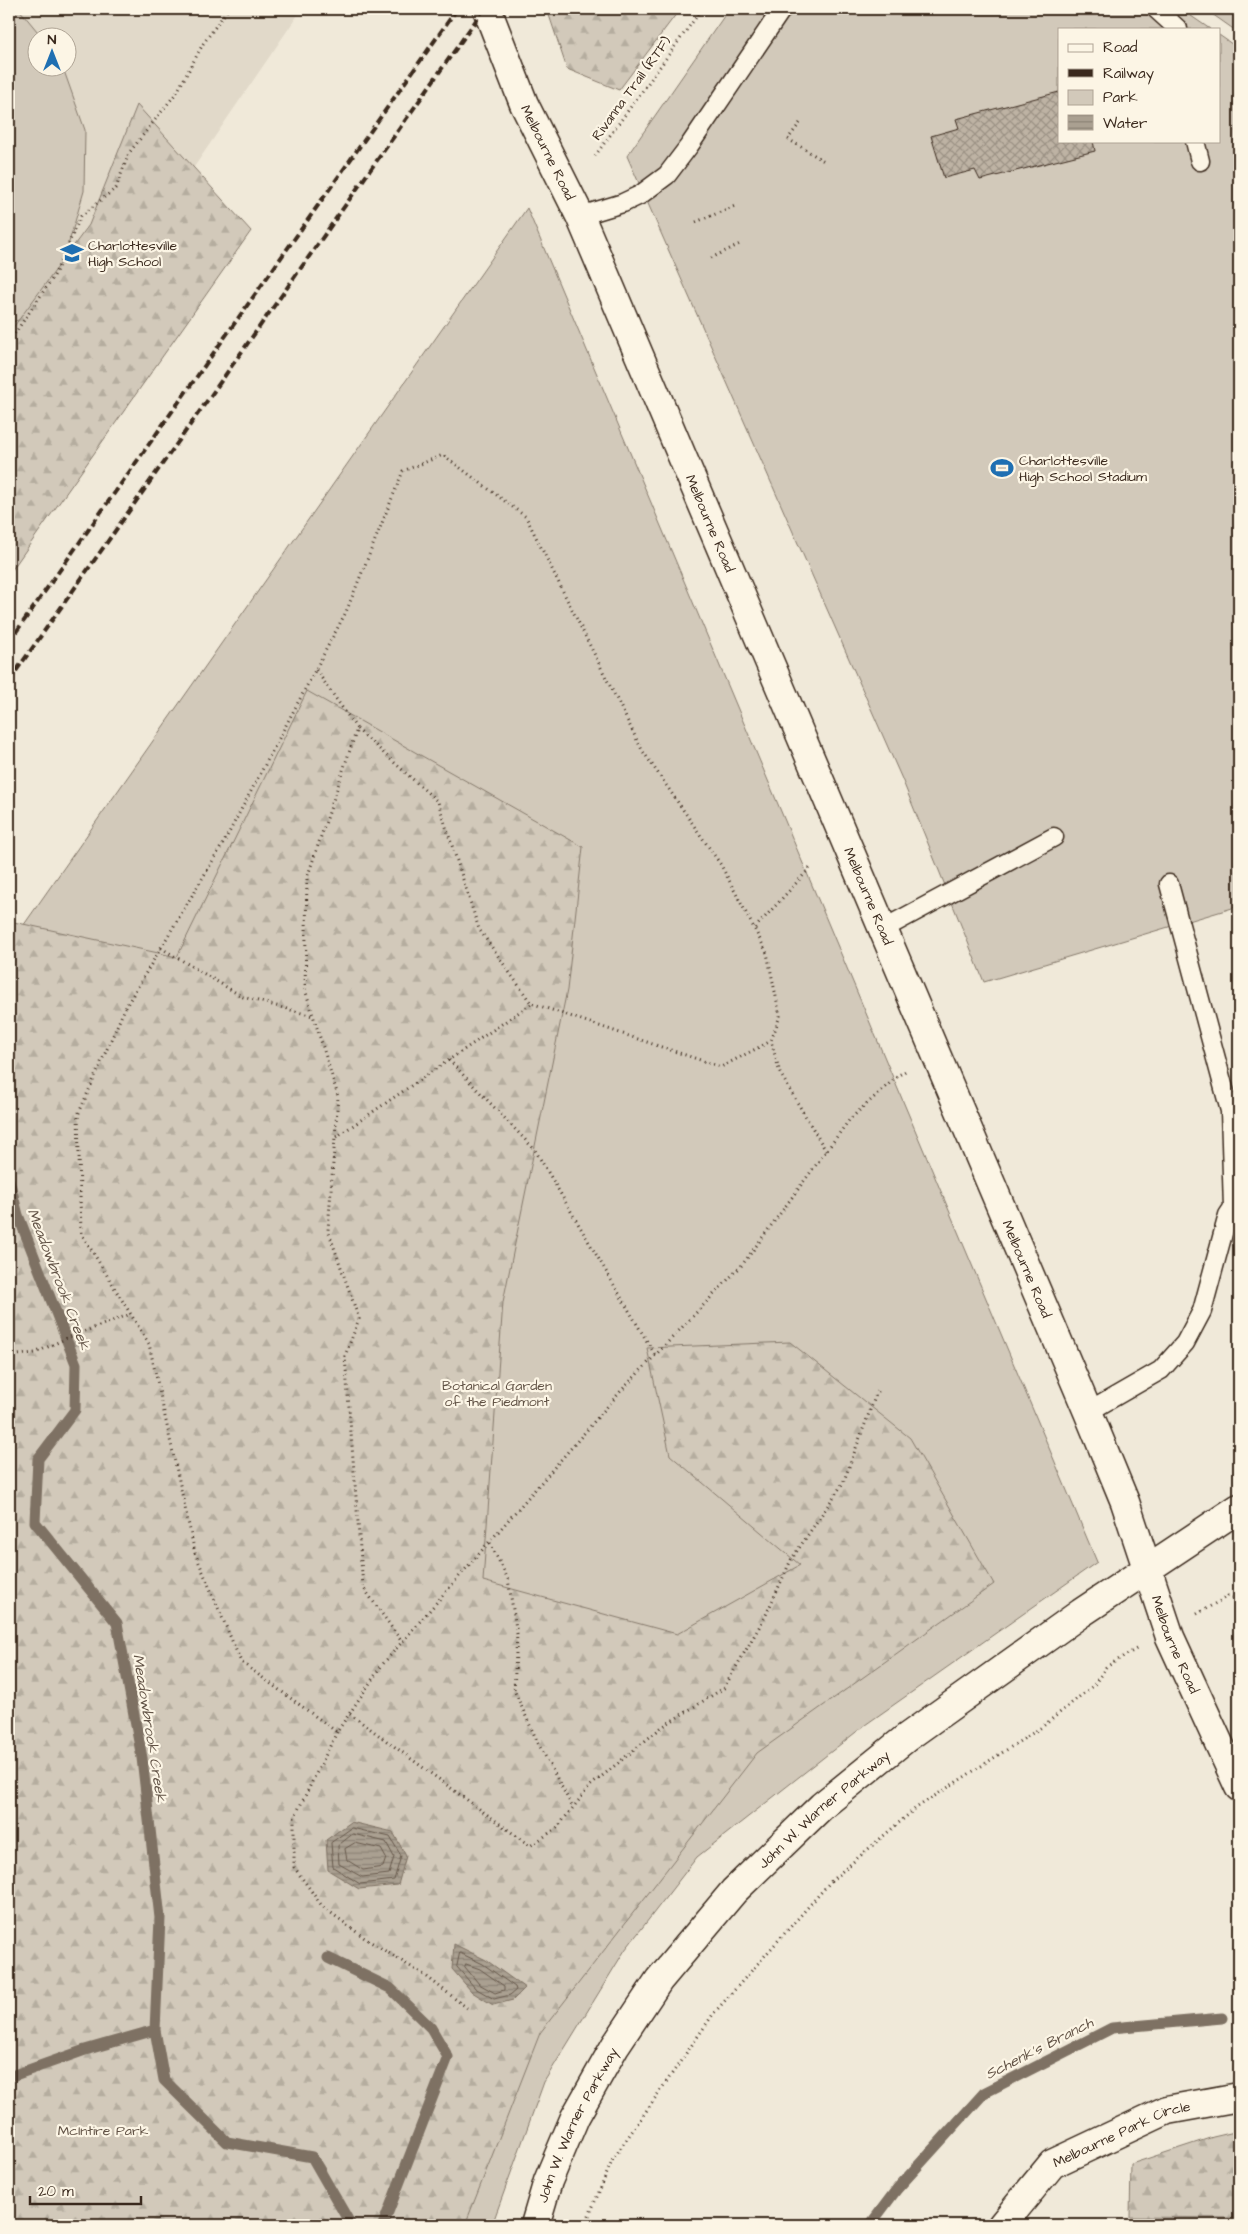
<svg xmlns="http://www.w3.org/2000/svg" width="1248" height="2234" font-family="'Architects Daughter',sans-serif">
<defs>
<pattern id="forest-firs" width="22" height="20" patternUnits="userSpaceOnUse" patternTransform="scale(1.25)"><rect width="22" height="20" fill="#d2c9ba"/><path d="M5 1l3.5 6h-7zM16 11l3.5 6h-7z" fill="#b5ad9f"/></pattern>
<pattern id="water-rules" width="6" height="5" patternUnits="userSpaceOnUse" patternTransform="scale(1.25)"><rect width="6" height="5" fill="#aaa091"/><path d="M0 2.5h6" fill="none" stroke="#8c8376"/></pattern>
<pattern id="building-cross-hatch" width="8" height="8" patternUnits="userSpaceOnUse" patternTransform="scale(1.25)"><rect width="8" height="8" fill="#beb3a4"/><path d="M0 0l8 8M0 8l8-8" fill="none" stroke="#9c9285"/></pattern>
</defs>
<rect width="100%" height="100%" fill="#f0e9d9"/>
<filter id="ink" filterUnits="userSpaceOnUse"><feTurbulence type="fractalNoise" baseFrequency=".02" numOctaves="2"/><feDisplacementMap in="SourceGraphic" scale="10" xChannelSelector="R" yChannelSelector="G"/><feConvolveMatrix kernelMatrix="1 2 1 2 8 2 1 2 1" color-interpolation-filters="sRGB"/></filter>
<g filter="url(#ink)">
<path fill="#e1d9c9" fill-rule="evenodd" d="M9,9H302L9,438ZM38,38H68V68H38Z"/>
<path fill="#d2c9ba" stroke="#867a6c" d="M9,9H19L42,37L38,38V68H63L85,130L84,191L67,249L54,281L28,317L9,323Z
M729,9H1181L1210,29H1059V141H1219V35L1239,49V906L984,982L902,779L627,156Z
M1205,9H1239V33Z
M527,208L1097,1562L865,1725L697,1857L625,1950L544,2082L492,2225H9V946Z"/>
<path fill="url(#forest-firs)" stroke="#867a6c" d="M547,9H680L619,90L567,69Z
M137,105L251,231L9,574V333L89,225Z
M307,691L583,847L567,990L503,1302L483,1581L677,1634L800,1565L670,1455L647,1348L790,1342L910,1438L994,1584L757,1753L540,2033L465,2225H9V921L177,957Z
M1239,2131V2218L1130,2217L1131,2164L1213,2137Z"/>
<path fill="url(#water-rules)" stroke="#7e7163" d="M351,1822L393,1832L406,1856L398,1885L359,1889L328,1870L326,1840Z
M454,1944L486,1960L525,1988L513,2000L493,2005L472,1992L452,1969Z"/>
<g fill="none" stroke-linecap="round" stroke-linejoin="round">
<path stroke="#67594c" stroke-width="1" d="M352,1828L390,1837L401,1856L394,1880L360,1884L333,1867L331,1843Z
M353,1834L386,1842L394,1857L389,1874L362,1877L339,1864L338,1846Z
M355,1843L381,1849L386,1858L383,1867L363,1870L347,1860L345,1849Z
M460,1953L483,1964L515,1987L516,1990L510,1995L494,1999L475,1988L457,1967Z
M466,1964L480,1969L504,1986V1990L495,1993L479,1984L465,1967Z"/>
<path stroke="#7e7163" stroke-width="11" d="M9,1180L18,1215L76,1364L75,1410L38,1459L35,1522L117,1623L142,1758L160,1918L155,2030L164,2080L227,2142L312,2157L351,2225
M328,1958L390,1988L431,2028L448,2057L383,2225
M9,2077L85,2050L155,2030
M870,2225L897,2189L984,2093L1112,2028L1222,2018"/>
</g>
<path fill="url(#building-cross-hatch)" stroke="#3b2a1e" d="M1059,92V141H1093L1095,151L980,180L975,170L944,178L931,136L959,128L956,119Z"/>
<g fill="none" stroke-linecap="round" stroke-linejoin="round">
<defs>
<path id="service" d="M1156,9L1178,29
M1195,141L1200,161
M580,216L623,203L640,195L667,175L689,146L782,9
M1169,884L1230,1111L1233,1208
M883,929L1054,837
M1088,1412L1161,1370L1185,1343L1202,1311L1228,1215L1238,1200"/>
<g id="minor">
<path id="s1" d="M1002,2225L1052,2164L1167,2110L1239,2097"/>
</g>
<g id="tertiary">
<path id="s2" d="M487,9L524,104L580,216L1088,1412L1125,1502L1170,1637L1239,1787"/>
</g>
<g id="secondary">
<path id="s3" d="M535,2225L548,2181L575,2117L615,2046L659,1980L734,1891L822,1806L906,1738L1081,1613L1239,1508"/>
</g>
</defs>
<use href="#service" stroke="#3b2a1e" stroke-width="21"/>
<use href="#minor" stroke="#3b2a1e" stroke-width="31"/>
<use href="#tertiary" stroke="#3b2a1e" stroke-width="31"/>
<use href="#secondary" stroke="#3b2a1e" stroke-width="31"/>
<path stroke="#3b2a1e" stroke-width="3" stroke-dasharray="1 4" stroke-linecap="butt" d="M800,123L788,139L824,161
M595,156L702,9
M696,222L735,206
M711,258L740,244
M9,342L54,276L81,216L116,188L129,153L177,92L203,44L228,9
M316,670L357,729L307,878L305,989L338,1096L328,1230L359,1319L345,1356L363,1587L402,1642
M357,729L438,802L479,929L531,1003L721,1067L771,1041
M755,928L810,868
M161,948L243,997L313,1016
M449,1060L535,1150L655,1355
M336,1137L531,1004
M826,1151L780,1073L771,1041L780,1016L767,953L721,865L642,750L526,517L443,455L403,471L346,612L224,842L125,1008L78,1115L81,1233L149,1344L195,1553L241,1662L337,1732L382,1665L620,1392L742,1265L850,1119L899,1075L907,1070
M9,1356L35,1353L67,1338L131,1314
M490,1543L508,1579L517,1634L514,1690L538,1743L573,1808
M1197,1614L1228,1596L1239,1599
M350,1714L530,1846L557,1828L590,1786L662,1727L724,1688L765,1617L791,1560L843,1483L878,1389
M337,1732L294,1818V1867L322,1906L366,1939L426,1976L467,2008
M585,2225L613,2159L714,2013L832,1880L916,1808L1042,1727L1094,1685L1106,1667L1138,1648"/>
<use href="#service" stroke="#fcf5e5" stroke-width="18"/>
<use href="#minor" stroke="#fcf5e5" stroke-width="28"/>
<use href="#tertiary" stroke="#fcf5e5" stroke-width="28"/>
<use href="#secondary" stroke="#fcf5e5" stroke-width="28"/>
<path stroke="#3b2a1e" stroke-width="4" stroke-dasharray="8 4" stroke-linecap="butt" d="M9,642L457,9
M9,681L484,9"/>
</g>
</g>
<defs>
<symbol id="school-bare" viewBox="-9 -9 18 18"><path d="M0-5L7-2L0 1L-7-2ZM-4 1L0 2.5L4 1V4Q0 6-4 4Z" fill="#1f6fb2" stroke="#fcf5e5" stroke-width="2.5" paint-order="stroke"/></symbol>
<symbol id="stadium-bare" viewBox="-9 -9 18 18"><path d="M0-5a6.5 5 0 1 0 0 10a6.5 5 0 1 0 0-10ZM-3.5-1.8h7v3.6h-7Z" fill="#1f6fb2" stroke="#fcf5e5" stroke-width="2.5" paint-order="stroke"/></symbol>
</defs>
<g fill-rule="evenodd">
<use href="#school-bare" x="56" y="237" width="32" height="32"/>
<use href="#stadium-bare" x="986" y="452" width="32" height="32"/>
</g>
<g text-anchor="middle" stroke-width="4.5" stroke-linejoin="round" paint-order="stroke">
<g font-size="14" fill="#3b2a1e" stroke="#fcf5e5">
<text transform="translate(631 88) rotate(-54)" y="5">Rivanna Trail (RTF)</text>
<text dy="5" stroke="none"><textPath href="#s2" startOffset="156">Melbourne Road</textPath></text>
<text dy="5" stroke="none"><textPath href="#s2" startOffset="561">Melbourne Road</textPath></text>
<text dy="5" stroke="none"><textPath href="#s2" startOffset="966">Melbourne Road</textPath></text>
<text dy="5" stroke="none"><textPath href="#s2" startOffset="1371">Melbourne Road</textPath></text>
<text dy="5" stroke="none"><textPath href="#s2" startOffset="1775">Melbourne Road</textPath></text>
<text dy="5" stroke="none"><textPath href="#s3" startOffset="514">John W. Warner Parkway</textPath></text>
<text dy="5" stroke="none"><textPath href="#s3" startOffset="109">John W. Warner Parkway</textPath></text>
<text dy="5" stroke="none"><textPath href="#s1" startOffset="155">Melbourne Park Circle</textPath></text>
</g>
<g font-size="14" fill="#3b2a1e" stroke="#fcf5e5" text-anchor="start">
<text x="88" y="250">Charlottesville<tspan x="88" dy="16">High School</tspan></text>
<text x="1019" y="465">Charlottesville<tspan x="1019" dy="16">High School Stadium</tspan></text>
</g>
<g font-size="14" fill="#615245" stroke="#fcf5e5">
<text x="497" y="1390">Botanical Garden<tspan x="497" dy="16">of the Piedmont</tspan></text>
<text x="103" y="2135">McIntire Park</text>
</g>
<g font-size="15" font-style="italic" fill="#625346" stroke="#fcf5e5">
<text transform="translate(59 1279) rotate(69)" y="5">Meadowbrook Creek</text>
<text transform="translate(150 1728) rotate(81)" y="5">Meadowbrook Creek</text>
<text transform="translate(1039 2048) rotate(-27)" y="5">Schenk's Branch</text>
</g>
</g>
<rect width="1248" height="2234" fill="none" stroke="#fcf5e5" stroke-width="30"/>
<rect x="15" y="15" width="1218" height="2204" fill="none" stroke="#3b2a1e" stroke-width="2" filter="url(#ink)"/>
<rect x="1058" y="28" width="162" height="115" fill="#fcf5e5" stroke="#afa495"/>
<rect x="1068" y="44" width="25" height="8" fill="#fcf5e5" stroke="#afa495"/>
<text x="1103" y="52" font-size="15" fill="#3b2a1e">Road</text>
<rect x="1068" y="69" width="25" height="8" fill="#3b2a1e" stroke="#afa495"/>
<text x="1103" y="78" font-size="15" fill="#3b2a1e">Railway</text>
<rect x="1068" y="90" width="25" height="15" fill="#d2c9ba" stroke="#afa495"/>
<text x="1103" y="102" font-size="15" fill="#3b2a1e">Park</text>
<rect x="1068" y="115" width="25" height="15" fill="url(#water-rules)" stroke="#afa495"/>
<text x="1103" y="128" font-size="15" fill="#3b2a1e">Water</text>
<g transform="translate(52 52)"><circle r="24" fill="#fcf5e5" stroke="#afa495"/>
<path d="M0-4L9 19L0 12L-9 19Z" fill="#1f6fb2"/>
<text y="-8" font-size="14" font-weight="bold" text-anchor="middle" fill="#3b2a1e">N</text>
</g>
<path d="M30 2196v8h111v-8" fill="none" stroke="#3b2a1e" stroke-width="2.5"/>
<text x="38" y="2196" font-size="15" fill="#3b2a1e" stroke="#fcf5e5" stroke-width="4" paint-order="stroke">20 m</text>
</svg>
